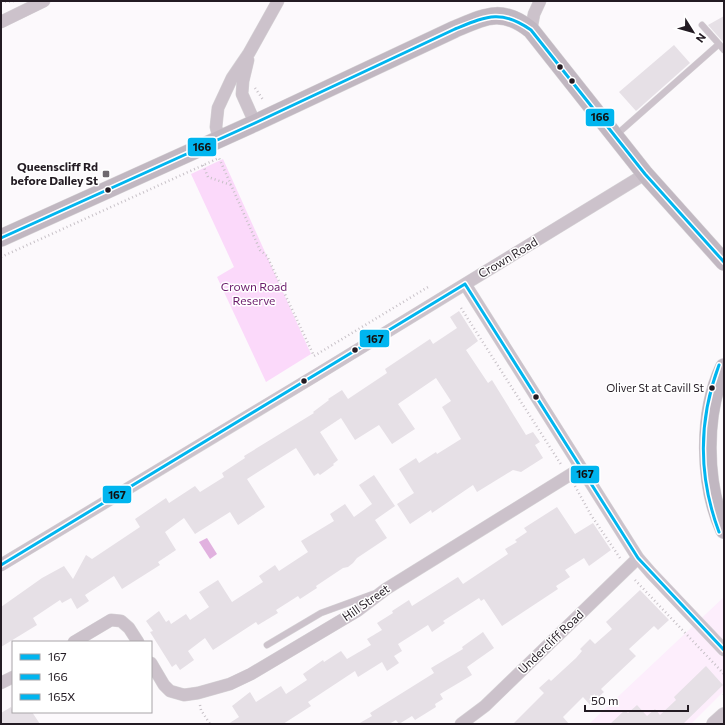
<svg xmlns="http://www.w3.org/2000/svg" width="725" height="725" font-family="Commissioner,sans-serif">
<rect width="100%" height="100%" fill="#fcf9fc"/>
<path fill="#fdeefc" d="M724,597V691L691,724H589Z"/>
<path fill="#fbd9fa" d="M223,159L311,354L266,382L217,277L234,267L191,174Z"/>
<path fill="#e1b1df" d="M207,538L217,554L210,559L199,542Z"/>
<path fill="#e6e0e6" d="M724,16V43L708,25Z
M674,45L690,63L636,111L619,92Z
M459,311L478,341L466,350L488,383L492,380L526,435L533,432L540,442L535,445L543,458L521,472L513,470L477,492L473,485L432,513L431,510L410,524L397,504L414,493L399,469L416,458L419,463L436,452L437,454L461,439L442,407L451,401L436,378L398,404L415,429L392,444L379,425L355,440L341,418L320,432L338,460L333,464L334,465L320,475L318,473L314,476L296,448L247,479L265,507L238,525L230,512L195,534L184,518L165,532L176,550L158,562L160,565L122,589L114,576L85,595L89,601L77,609L71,598L62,603L60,600L33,618L37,625L1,647V607L42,578L64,566L73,579L86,555L92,559L140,527L135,519L166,498L169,503L195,486L200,492L224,477L222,473L245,458L244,456L314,413L313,412L329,400L328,399L342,390L348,399L387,373L385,369L430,339L433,344L457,328L450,317Z
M374,475L395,506L375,520L387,538L357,558L353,563L348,567L343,568L316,586L317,588L300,599L298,596L276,610L278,613L258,625L256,622L213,650L205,638L188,651L194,660L180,670L176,664L172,667L150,632L153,631L146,621L159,611L166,622L169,620L171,624L186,614L190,620L209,607L199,592L218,580L232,602L263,582L259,576L275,565L279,571L308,552L301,541L334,521L330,514L345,504L354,517L372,504L359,485Z
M557,507L575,534L593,523L611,550L589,566L584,558L565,570L570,577L556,586L558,589L502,626L484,599L481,601L479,598L443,621L445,623L432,632L428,625L398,644L402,651L394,656L399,663L387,671L382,662L358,677L355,671L308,702L311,706L283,724H228L239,717L232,706L250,692L256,702L281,686L286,694L307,680L303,674L323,660L324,662L341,651L347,659L371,645L367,639L382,630L377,623L393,613L392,611L409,600L412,606L458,577L463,584L508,554L505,549L517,542L515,540L527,532L524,528Z
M640,590L669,620L658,630L654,626L629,649L636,656L601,689L604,692L590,705L583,697L563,717L569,724H513L544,693L539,688L549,679L551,681L576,658L582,651L580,649L590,639L595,644L612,629L606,622Z
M483,632L494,648L467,667L472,675L440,694L443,699L435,704L436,707L415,720L412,716L399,724L396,720L389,724H358L372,716L370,713L434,673L431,668L463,649L462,647Z
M706,666L723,685L683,724H610L625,710L628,713L637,705L647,716L655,709L660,715L676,700L674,697Z
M11,707L13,712H32L40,724H1V713Z"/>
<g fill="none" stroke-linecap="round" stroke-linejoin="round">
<defs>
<path id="service" d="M702,25L719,44
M615,136L719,44L724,50
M267,645L321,613L373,594"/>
<path id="minor" d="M1,22L44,1
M531,30L534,14L540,1
M248,60L243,81L242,94L255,123
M219,139L216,127L218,108L232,78L249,53L278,1
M465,284L638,558L651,573L724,650
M1,565L318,374L645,174
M74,642L111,620L121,621L129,628L138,642
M151,663L164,685L170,691L184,695L198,693L230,684L251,674L357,611L386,589L581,468
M1,683L13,677
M461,724L485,706L638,558"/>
<path id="tertiary" d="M714,724L724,715"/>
<path id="secondary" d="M1,238L255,123L455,29C486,16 502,7 531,30L645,174L724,262
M724,367C702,413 703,484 724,530"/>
</defs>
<use href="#service" stroke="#d8d6d8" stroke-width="7"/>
<use href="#minor" stroke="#d8d6d8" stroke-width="13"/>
<use href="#tertiary" stroke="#d8d6d8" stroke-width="16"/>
<use href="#secondary" stroke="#d8d6d8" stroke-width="18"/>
<path stroke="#c7c1c7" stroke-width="2.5" stroke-dasharray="1 3" stroke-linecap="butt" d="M1,2L14,1
M255,88L264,101
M203,165L208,177L231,185
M1,257L219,158L260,250L267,256L314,356L428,287
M461,308L562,466
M575,486L591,515L620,558
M635,580L724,674
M724,695V694
M200,705L201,710L210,724"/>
<use href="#service" stroke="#ccc2cb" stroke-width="6"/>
<use href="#minor" stroke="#ccc2cb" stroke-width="12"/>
<use href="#tertiary" stroke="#ccc2cb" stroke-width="15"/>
<use href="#secondary" stroke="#c1b7c1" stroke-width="17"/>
<defs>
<path id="bus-1" d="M465,284L638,558L724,650
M1,565L465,284"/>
<path id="bus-2" d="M1,238L255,123L455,29C487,16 501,9 531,30L645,174L724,262"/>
<path id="bus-3" d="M719,532C698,476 698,421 719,365"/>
</defs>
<use href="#bus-1" stroke="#fff" stroke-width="6"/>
<use href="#bus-2" stroke="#fff" stroke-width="6"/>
<use href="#bus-3" stroke="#fff" stroke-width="6"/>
<use href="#bus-1" stroke="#00b5ef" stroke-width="3"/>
<use href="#bus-2" stroke="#00b5ef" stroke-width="3"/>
<use href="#bus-3" stroke="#00b5ef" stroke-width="3"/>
</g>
<g fill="#231b23" stroke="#fff" stroke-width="1.5">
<circle cx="560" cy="67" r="3.5"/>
<circle cx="572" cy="81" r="3.5"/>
<circle cx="108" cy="190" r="3.5"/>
<circle cx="355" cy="350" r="3.5"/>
<circle cx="304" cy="381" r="3.5"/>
<circle cx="712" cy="388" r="3.5"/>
<circle cx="536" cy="397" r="3.5"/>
</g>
<rect fill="#6f696f" stroke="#fff" stroke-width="1.5" x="102" y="170" width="8" height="8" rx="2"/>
<g text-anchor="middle" stroke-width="3" stroke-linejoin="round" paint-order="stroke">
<g font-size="11" fill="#231b23" stroke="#fff" text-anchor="end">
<text x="704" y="392">Oliver St at Cavill St</text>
</g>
<g font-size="12" font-weight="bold" fill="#231b23" stroke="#fff" text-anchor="end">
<text x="98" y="171">Queenscliff Rd<tspan x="98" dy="14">before Dalley St</tspan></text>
</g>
<g font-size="12" fill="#231b23" stroke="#fff">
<text transform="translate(508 258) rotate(-31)" y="4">Crown Road</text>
<text transform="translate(366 603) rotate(-35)" y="4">Hill Street</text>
<text transform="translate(551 642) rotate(-44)" y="4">Undercliff Road</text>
</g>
<g font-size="12" fill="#6b1c6b" stroke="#fff">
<text x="254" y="291">Crown Road<tspan x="254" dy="14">Reserve</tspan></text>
</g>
</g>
<g stroke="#fff" stroke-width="1.5">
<rect x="585" y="108" width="30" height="19" rx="4" fill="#00b5ef"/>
<rect x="187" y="137" width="30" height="20" rx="4" fill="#00b5ef"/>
<rect x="359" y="329" width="31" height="19" rx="4" fill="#00b5ef"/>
<rect x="570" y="465" width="30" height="19" rx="4" fill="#00b5ef"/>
<rect x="102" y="485" width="30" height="19" rx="4" fill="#00b5ef"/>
</g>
<g font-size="11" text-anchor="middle" font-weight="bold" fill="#111">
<text x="600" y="121">166</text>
<text x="202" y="151">166</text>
<text x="375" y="343">167</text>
<text x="585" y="478">167</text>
<text x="117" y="499">167</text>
</g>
<rect width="725" height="725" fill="none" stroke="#231b23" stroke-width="4"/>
<rect x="12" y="641" width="140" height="72" fill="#ffffff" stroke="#a7a4a7"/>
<rect x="20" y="654" width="20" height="6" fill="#00b5ef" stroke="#a7a4a7"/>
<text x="48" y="661" font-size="12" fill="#231b23">167</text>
<rect x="20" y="674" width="20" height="6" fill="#00b5ef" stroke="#a7a4a7"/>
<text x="48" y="681" font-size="12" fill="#231b23">166</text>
<rect x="20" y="694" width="20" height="6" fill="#00b5ef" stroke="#a7a4a7"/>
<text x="48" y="701" font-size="12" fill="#231b23">165X</text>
<g transform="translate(693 32) rotate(127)" stroke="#ffffff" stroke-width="3" paint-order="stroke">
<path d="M0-3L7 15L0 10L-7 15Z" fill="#231b23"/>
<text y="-6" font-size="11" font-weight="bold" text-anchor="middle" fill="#231b23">N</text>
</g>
<path d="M585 705v6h103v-6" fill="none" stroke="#231b23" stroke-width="2"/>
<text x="591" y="705" font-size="12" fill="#231b23" stroke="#ffffff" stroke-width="3" paint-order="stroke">50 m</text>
</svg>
